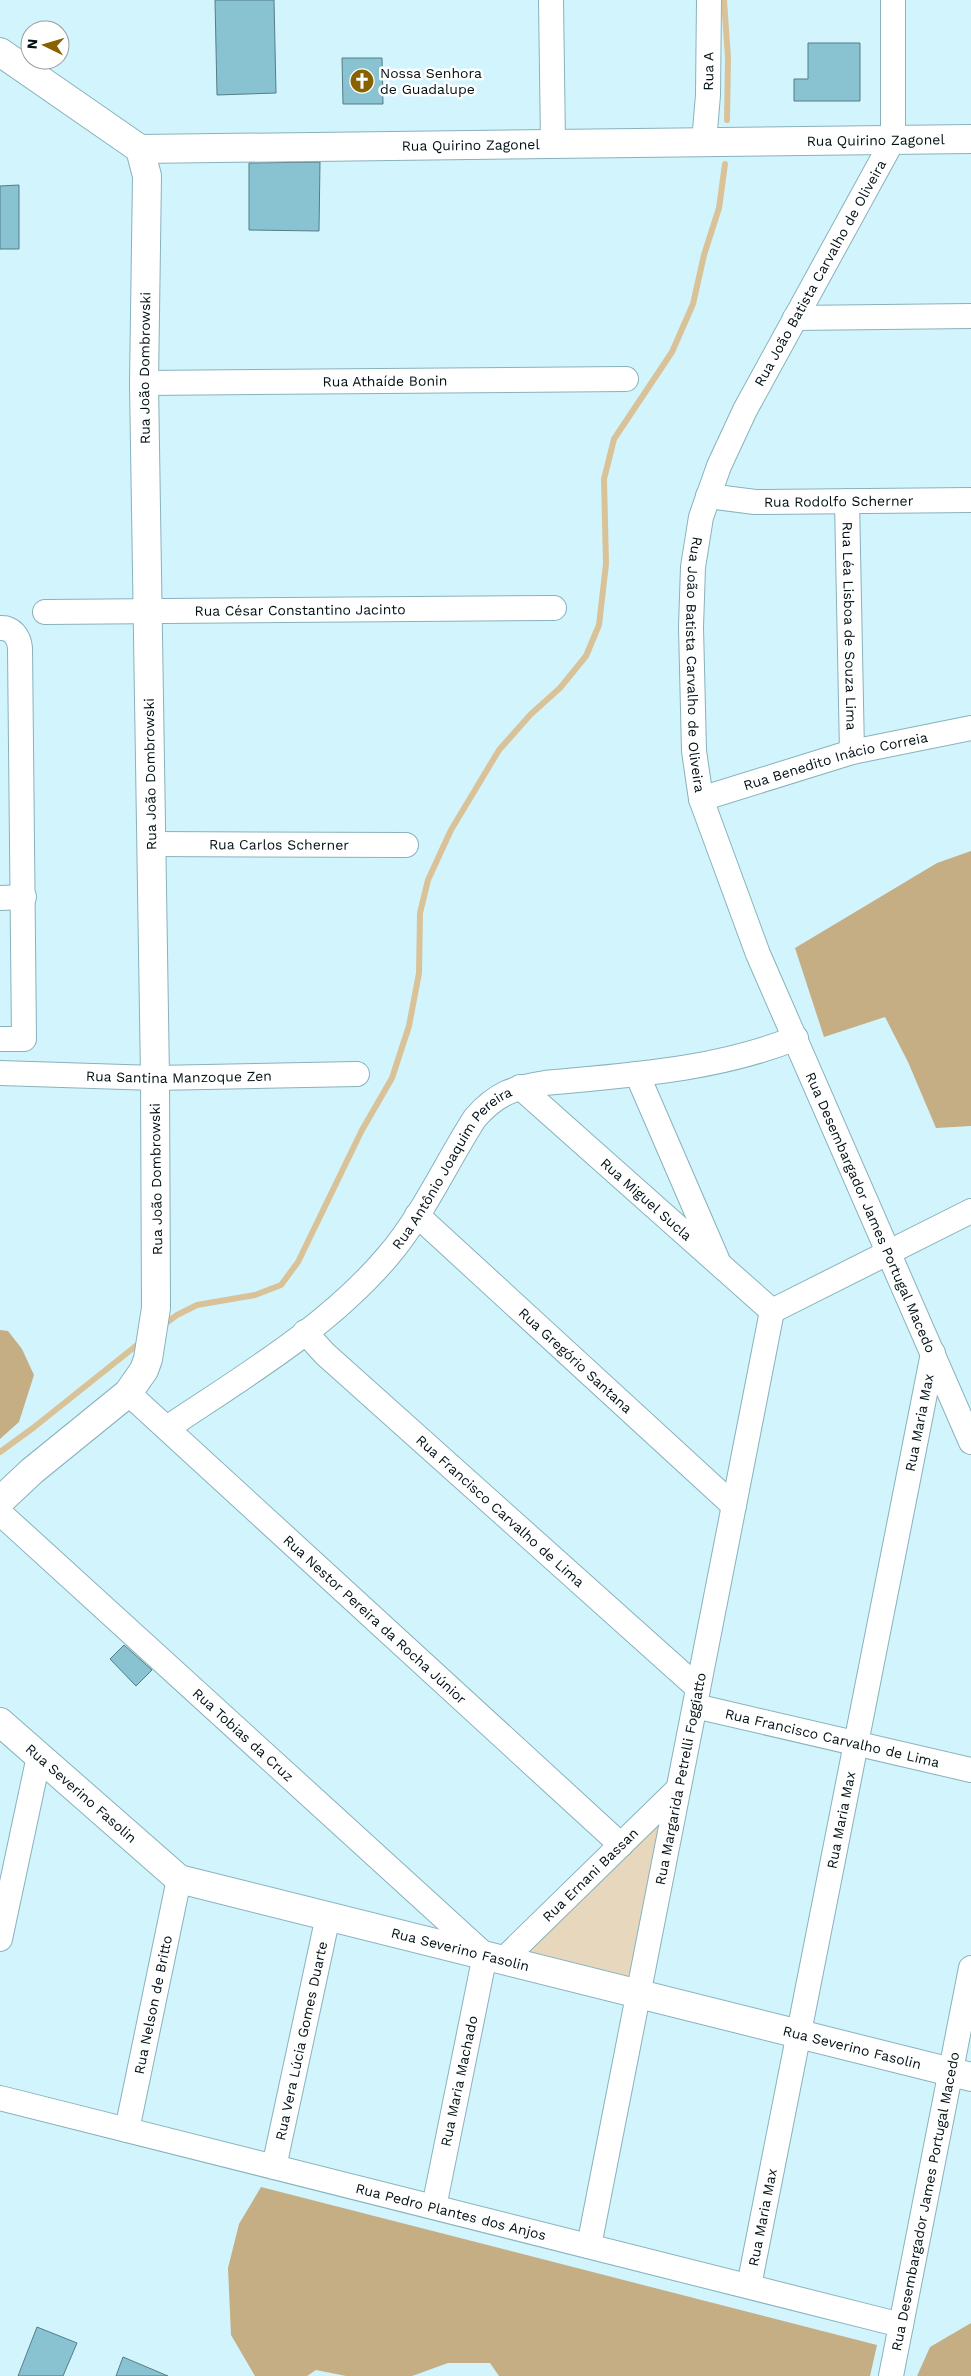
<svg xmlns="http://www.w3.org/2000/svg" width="971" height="2376" font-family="'Work Sans',sans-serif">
<rect width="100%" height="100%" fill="#d2f4fd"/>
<path fill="#e6d7bd" d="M671,1807L633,1986L517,1958Z"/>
<path fill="#c5ae84" d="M971,851V1126L936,1128L908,1062L885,1017L824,1037L795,948L937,863Z
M0,1330L8,1331L22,1349L34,1375L19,1422L0,1439Z
M261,2187L877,2345L870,2376H499L490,2363H448L412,2376H346L316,2370L307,2376H255L231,2335L228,2268L239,2224Z
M971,2323V2376H917L930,2347Z"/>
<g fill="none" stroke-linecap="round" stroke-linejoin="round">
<path stroke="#dac298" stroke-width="6" d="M724,0L728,58L727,120
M162,1326L177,1315L197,1305L255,1295L281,1285L298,1262L362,1130L392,1078L409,1026L419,973L420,913L428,880L451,830L499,750L531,714L560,688L586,656L599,625L606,564L604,479L614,439L672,352L693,304L704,255L719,208L725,164
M0,1452L33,1428L142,1341"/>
</g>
<path fill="#89c2d0" stroke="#557d87" d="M215,0H274L276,93L217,95Z
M808,43H860V101H794V79H808Z
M342,58H382L383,104H343Z
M320,162L319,231L249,230V163Z
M19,185V249H0V186Z
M124,1645L152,1670L136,1686L110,1659Z
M37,2327L77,2343L63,2376H18Z
M123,2357L168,2376H116Z"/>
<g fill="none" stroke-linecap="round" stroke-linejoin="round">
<defs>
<g id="street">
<path d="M551,0L553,144"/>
<path id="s1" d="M893,0V140L745,410L719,466L701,517L693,567L691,627L694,751L701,799L758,954L971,1442"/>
<path id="s2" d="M704,142L708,95L709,0"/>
<path d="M795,318L971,316"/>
<path id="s3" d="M144,383L626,379"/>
<path id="s4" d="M708,496L755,502L971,500"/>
<path id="s5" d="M847,501L852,752"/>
<path id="s6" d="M45,612L554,608"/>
<path d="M0,628C12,627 19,637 20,648L24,1039H0"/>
<path id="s7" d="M701,799L852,752L971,728"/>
<path id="s8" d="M151,844L406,845"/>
<path d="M0,898L24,897"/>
<path id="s9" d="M0,1073L155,1078L357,1074"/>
<path d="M637,1074L717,1259"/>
<path id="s10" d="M520,1087L772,1311"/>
<path id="s11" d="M417,1215L734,1506"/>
<path d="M772,1311L971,1211"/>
<path id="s12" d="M305,1332L325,1354L698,1688"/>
<path id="s13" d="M128,1393L621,1845"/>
<path id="s14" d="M167,1428C243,1377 328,1327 388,1256C423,1215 446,1163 475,1118C497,1093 513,1088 545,1083C631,1075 716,1070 796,1038"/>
<path id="s15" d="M0,1513L485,1955L434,2207"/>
<path id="s16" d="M695,1706L971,1770"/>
<path d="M0,1939L39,1756"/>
<path id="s17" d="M503,1960L678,1789"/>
<path id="s18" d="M0,2098L901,2325"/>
<path id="s19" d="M127,2130L179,1879"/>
<path id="s20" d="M274,2167L328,1916"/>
<path id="s21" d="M589,2246L772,1311"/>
<path id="s22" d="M749,2286L933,1353"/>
<path id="s23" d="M891,2376L971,1968"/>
</g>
<g id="secondary">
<path id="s24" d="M0,52L140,149L971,139"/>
<path id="s25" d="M0,1501L32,1471L128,1393L144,1370L148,1359L156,1308L155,1078L144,383L147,176L140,149"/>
<path id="s26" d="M0,1722L179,1879L971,2077"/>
</g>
</defs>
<use href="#street" stroke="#88b2bc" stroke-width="26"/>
<use href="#secondary" stroke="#88b2bc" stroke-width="30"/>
<use href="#street" stroke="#fff" stroke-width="24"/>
<use href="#secondary" stroke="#fff" stroke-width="28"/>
</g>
<defs>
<symbol id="church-disc" viewBox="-11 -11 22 22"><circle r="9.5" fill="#896200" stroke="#fff"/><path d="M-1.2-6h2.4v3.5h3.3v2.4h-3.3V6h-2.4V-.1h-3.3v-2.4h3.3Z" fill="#fff"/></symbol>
</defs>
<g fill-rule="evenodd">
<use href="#church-disc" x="348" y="67" width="28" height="28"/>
</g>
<g text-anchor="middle" stroke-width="5" stroke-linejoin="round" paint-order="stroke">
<g font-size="14" fill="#021014" stroke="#fff">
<text dy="5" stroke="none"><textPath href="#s2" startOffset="71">Rua A</textPath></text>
<text dy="5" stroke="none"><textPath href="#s24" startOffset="906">Rua Quirino Zagonel</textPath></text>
<text dy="5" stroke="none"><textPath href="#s24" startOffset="501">Rua Quirino Zagonel</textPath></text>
<text transform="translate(820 273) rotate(-61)" y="5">Rua João Batista Carvalho de Oliveira</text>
<text dy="5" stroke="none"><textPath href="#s25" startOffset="1199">Rua João Dombrowski</textPath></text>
<text dy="5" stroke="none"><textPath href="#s3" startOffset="241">Rua Athaíde Bonin</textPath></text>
<text dy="5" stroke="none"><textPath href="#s4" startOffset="131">Rua Rodolfo Scherner</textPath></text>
<text dy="5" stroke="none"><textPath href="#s6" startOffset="255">Rua César Constantino Jacinto</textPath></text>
<text dy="5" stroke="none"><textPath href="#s5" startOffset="125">Rua Léa Lisboa de Souza Lima</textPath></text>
<text dy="5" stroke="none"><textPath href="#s1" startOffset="712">Rua João Batista Carvalho de Oliveira</textPath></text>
<text dy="5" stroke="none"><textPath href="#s7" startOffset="140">Rua Benedito Inácio Correia</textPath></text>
<text transform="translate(150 774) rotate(-91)" y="5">Rua João Dombrowski</text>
<text dy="5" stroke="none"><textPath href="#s8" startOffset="128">Rua Carlos Scherner</textPath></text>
<text dy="5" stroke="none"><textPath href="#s9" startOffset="179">Rua Santina Manzoque Zen</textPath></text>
<text dy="5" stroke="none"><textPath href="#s14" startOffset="391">Rua Antônio Joaquim Pereira</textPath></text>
<text transform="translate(156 1179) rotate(-91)" y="5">Rua João Dombrowski</text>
<text dy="5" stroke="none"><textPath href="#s10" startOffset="169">Rua Miguel Sucla</textPath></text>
<text dy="5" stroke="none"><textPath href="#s1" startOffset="1294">Rua Desembargador James Portugal Macedo</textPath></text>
<text dy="5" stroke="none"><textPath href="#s11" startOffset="215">Rua Gregório Santana</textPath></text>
<text dy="5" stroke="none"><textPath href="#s22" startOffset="880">Rua Maria Max</textPath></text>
<text dy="5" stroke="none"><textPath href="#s12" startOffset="265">Rua Francisco Carvalho de Lima</textPath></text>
<text dy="5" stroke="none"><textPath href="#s13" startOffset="335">Rua Nestor Pereira da Rocha Júnior</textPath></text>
<text dy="5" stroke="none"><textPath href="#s15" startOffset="329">Rua Tobias da Cruz</textPath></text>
<text dy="5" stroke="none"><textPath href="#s16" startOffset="141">Rua Francisco Carvalho de Lima</textPath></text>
<text dy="5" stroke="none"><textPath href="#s21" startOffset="476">Rua Margarida Petrelli Foggiatto</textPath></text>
<text dy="5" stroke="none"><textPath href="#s26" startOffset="108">Rua Severino Fasolin</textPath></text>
<text dy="5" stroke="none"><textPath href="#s22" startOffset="475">Rua Maria Max</textPath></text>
<text dy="5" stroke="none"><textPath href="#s17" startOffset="122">Rua Ernani Bassan</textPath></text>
<text dy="5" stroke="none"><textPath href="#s26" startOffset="528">Rua Severino Fasolin</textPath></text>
<text dy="5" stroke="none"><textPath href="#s19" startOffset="128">Rua Nelson de Britto</textPath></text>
<text dy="5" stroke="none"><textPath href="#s20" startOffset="129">Rua Vera Lúcia Gomes Duarte</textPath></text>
<text dy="5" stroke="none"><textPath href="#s26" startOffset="932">Rua Severino Fasolin</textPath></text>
<text transform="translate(459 2081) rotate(-78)" y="5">Rua Maria Machado</text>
<text dy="5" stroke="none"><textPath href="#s23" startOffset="178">Rua Desembargador James Portugal Macedo</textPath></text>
<text dy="5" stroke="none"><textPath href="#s18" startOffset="465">Rua Pedro Plantes dos Anjos</textPath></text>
<text dy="5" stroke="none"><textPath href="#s22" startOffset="70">Rua Maria Max</textPath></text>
</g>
<g font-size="14" fill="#021014" stroke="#fff" text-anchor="start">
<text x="380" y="78">Nossa Senhora<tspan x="380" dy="16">de Guadalupe</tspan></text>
</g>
</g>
<g transform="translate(45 45) rotate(275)"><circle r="24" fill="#ffffff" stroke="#9a9fa1"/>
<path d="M0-4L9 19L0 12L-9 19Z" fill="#896200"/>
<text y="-8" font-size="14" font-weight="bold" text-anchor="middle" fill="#021014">N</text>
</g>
</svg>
